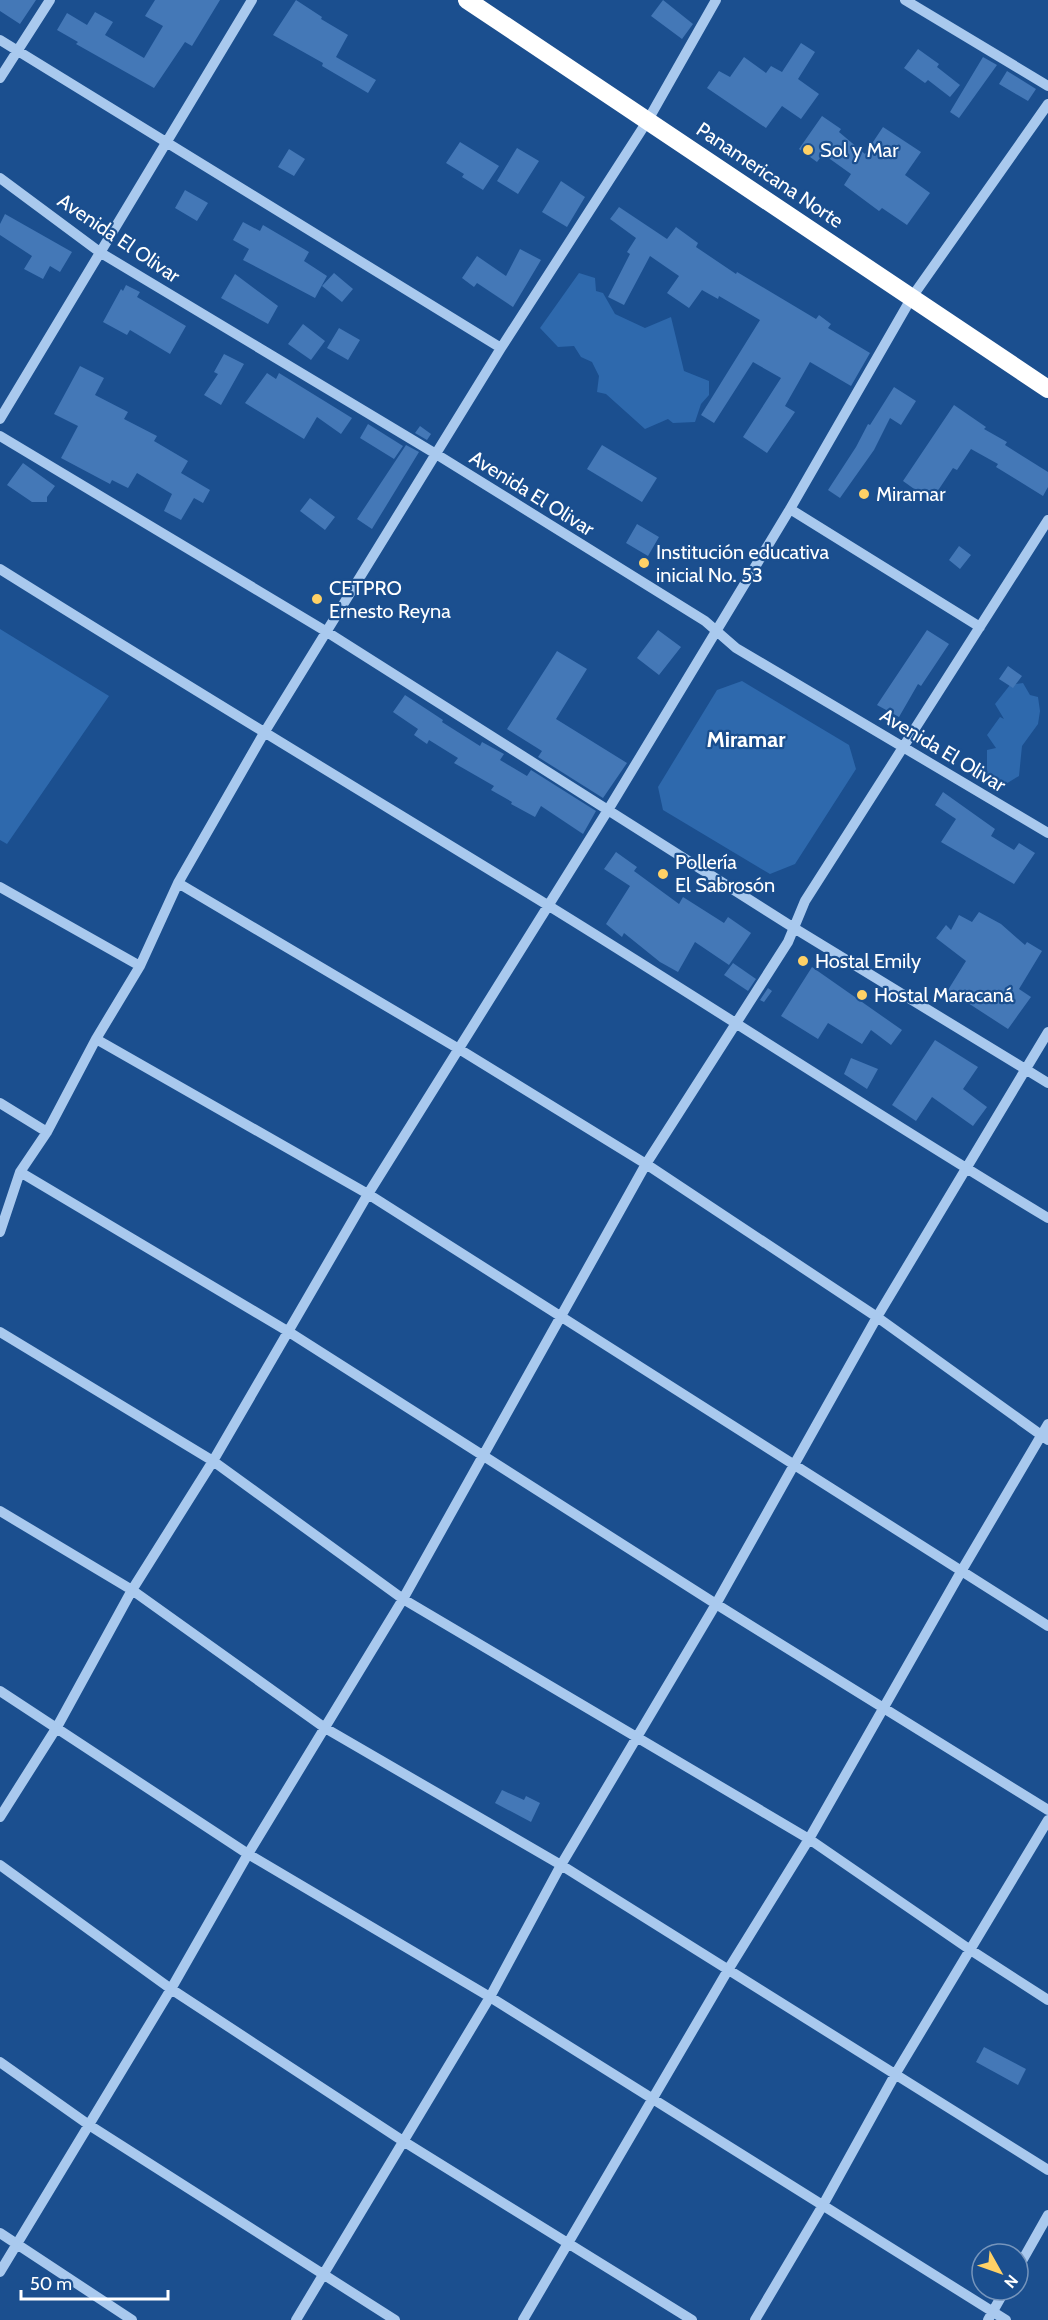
<svg xmlns="http://www.w3.org/2000/svg" width="1048" height="2320" font-family="Cabin,sans-serif">
<rect width="100%" height="100%" fill="#1b4f8f"/>
<path fill="#2e69ad" d="M579,273L595,278L596,291L603,293L615,314L645,328L671,317L684,371L709,381V395L701,404L695,422L673,423L668,419L645,429L606,394L597,392L599,376L592,362L581,357L574,346L558,347L540,328Z
M0,629L109,696L7,844L0,840Z
M742,681L849,745L856,769L795,864L770,874L663,810L658,787L717,690Z
M1023,683L1030,695L1038,697L1040,711L1038,724L1022,746L1019,776L996,790L987,775V750L996,748L987,735L1000,717L1004,719L995,704L1010,685Z"/>
<path fill="#4478b7" d="M0,0H36L20,24L0,11Z
M155,0H220L192,46L185,42L154,88L76,44L78,42L57,30L67,13L87,25L95,12L113,22L105,35L144,58L163,26L145,16Z
M296,0L322,17L321,19L348,35L336,57L376,80L368,93L322,66L323,63L273,35Z
M663,0L693,24L682,39L651,16Z
M801,43L815,52L798,79L819,94L801,119L782,106L766,128L707,88L719,71L730,77L744,57L766,73L771,66L782,72Z
M918,49L939,64L937,67L960,85L950,97L928,80L925,83L904,68Z
M983,57L997,65L959,118L950,112Z
M1007,71L1036,89L1028,101L999,84Z
M822,116L841,129L839,132L865,154L883,127L921,152L905,175L930,193L907,225L882,208L879,211L844,185L851,174L823,154L817,162L799,149Z
M460,142L499,166L483,190L462,177L464,174L446,163Z
M517,148L539,161L518,194L497,181Z
M289,149L305,159L294,176L278,167Z
M561,181L585,197L567,227L542,212Z
M185,190L208,203L197,221L175,208Z
M619,207L667,239L676,227L698,243L696,247L736,274L737,272L816,319L819,315L831,324L828,328L870,353L851,386L810,362L785,406L795,412L767,453L743,437L781,378L753,362L714,423L701,415L760,320L719,296L718,299L702,290L689,308L667,293L679,276L650,256L624,305L608,297L630,254L627,252L636,238L610,219Z
M5,214L72,252L60,272L50,266L43,279L24,269L32,256L0,235V224Z
M243,222L260,231L263,225L309,252L304,261L327,276L315,298L243,260L249,249L233,240Z
M520,249L541,260L513,307L477,283L474,287L462,278L477,256L506,276Z
M334,273L353,289L342,302L322,286Z
M235,274L278,306L268,324L221,298Z
M126,285L140,292L137,297L186,326L170,354L130,330L127,335L103,322L121,289L123,291Z
M303,324L325,341L311,360L288,344Z
M339,328L360,340L348,360L327,348Z
M224,354L244,364L221,405L204,395L218,374L214,372Z
M80,366L104,378L95,395L128,412L124,419L157,436L154,441L188,461L181,473L210,490L203,503L194,498L181,520L164,511L172,494L137,473L128,488L112,480L110,484L61,458L78,426L54,414Z
M267,373L276,379L279,373L352,418L341,434L317,417L304,439L245,403Z
M894,387L916,401L901,425L890,418L874,450L840,498L828,490L856,447L868,424L870,425Z
M954,405L986,427L984,429L1007,442L1005,445L1048,472V487L1043,496L996,467L998,464L971,449L957,470L953,468L931,501L903,481Z
M368,424L403,446L394,459L360,438Z
M420,426L431,434L427,440L415,433Z
M406,445L419,452L372,529L357,519Z
M602,445L657,478L642,502L587,469Z
M23,463L55,486L47,497V502H32L7,485Z
M310,498L335,517L325,530L300,511Z
M637,524L659,537L648,556L626,543Z
M959,546L971,555L960,569L949,560Z
M658,630L681,647L659,675L637,658Z
M927,630L949,644L921,686L918,684L899,717L877,705Z
M557,651L587,669L556,719L627,763L603,798L538,757L542,751L507,729Z
M1008,666L1022,676L1013,688L999,679Z
M405,695L443,720L442,722L480,746L482,742L504,754L500,760L527,776L531,770L596,811L583,834L541,806L535,817L511,804L512,802L491,790L494,786L454,763L458,758L429,740L427,744L414,735L418,729L393,712Z
M943,792L995,829L991,836L1014,850L1019,843L1035,853L1014,884L941,842L956,819L935,805Z
M616,852L637,867L634,871L679,904L683,897L724,923L728,917L751,933L729,965L695,942L678,972L660,962L624,933L622,937L606,924L630,886L604,869Z
M979,912L1001,924L1025,945L1027,942L1042,951L1019,989L1031,997L1008,1029L948,990L966,961L936,938L946,925L951,930L959,915L972,922Z
M733,963L756,979L748,991L724,975Z
M812,967L902,1030L891,1045L871,1030L862,1044L828,1023L818,1039L781,1016Z
M768,988L772,991L764,1002L760,1000Z
M935,1040L978,1067L963,1089L987,1107L973,1126L932,1097L916,1121L892,1105Z
M851,1058L878,1069L867,1089L844,1074Z
M502,1790L524,1800L526,1796L540,1803L531,1822L495,1803Z
M984,2047L1026,2069L1018,2085L976,2062Z"/>
<g fill="none" stroke-linecap="round" stroke-linejoin="round">
<path stroke="#a9c9ee" stroke-width="10" d="M905,0L1048,86
M0,40L501,348
M0,78L50,0
M0,178L101,253L436,454L705,621L736,648L1048,833
M0,419L252,0
M0,436L327,632L794,928L1048,1083
M790,509L980,627
M0,569C182,683 366,794 549,906C716,1009 880,1117 1048,1218
M178,883L459,1049L646,1164L877,1317L1048,1440
M0,887L140,966
M96,1039L368,1194L1048,1626
M0,1103L47,1132
M20,1172L289,1332L716,1604L1048,1810
M0,1232L20,1172L47,1132L96,1039L140,966L178,883L264,733L501,348L648,120L716,0
M0,1332L213,1461L403,1599L809,1839L969,1949L1048,2000
M0,1511L132,1590L325,1728L561,1865L1048,2170
M0,1691L248,1854L490,1997L1006,2320
M0,1817L57,1727L132,1590L213,1461L368,1194L608,810L790,509L912,297L1048,104
M0,1865L171,1989L403,2141L692,2320
M0,2062L89,2125L395,2320
M0,2233L132,2320
M1018,2268L1048,2215
M0,2272L171,1989L248,1854L403,1599L646,1164L788,942L805,901L1048,520
M296,2320L490,1997L561,1865L716,1604L877,1317L1048,1032
M523,2320L728,1970L809,1839L962,1570L1048,1424
M755,2320L823,2205L896,2073L1048,1820
M988,2320L1005,2290"/>
<path stroke="#fff" stroke-width="18" d="M467,0L1048,389"/>
</g>
<g fill="#ffd166" stroke="#1b4f8f" stroke-width="2">
<circle cx="808" cy="150" r="6"/>
<circle cx="864" cy="494" r="6"/>
<circle cx="644" cy="563" r="6"/>
<circle cx="317" cy="599" r="6"/>
<circle cx="663" cy="874" r="6"/>
<circle cx="803" cy="961" r="6"/>
<circle cx="862" cy="995" r="6"/>
</g>
<g text-anchor="middle" stroke-width="4.5" stroke-linejoin="round" paint-order="stroke">
<g font-size="20" fill="#fff" stroke="#1b4f8f" text-anchor="start">
<text x="820" y="157">Sol y Mar</text>
<text x="876" y="501">Miramar</text>
<text x="656" y="559">Institución educativa<tspan x="656" dy="23">inicial No. 53</tspan></text>
<text x="329" y="595">CETPRO<tspan x="329" dy="23">Ernesto Reyna</tspan></text>
<text x="675" y="869">Pollería<tspan x="675" dy="23">El Sabrosón</tspan></text>
<text x="815" y="968">Hostal Emily</text>
<text x="874" y="1002">Hostal Maracaná</text>
</g>
<g font-size="20" fill="#fff" stroke="#1b4f8f">
<text transform="translate(770 175) rotate(34)" y="7">Panamericana Norte</text>
<text transform="translate(119 238) rotate(34)" y="7">Avenida El Olivar</text>
<text transform="translate(532 493) rotate(32)" y="7">Avenida El Olivar</text>
<text transform="translate(943 750) rotate(31)" y="7">Avenida El Olivar</text>
</g>
<g font-size="22" font-weight="bold" fill="#fff" stroke="#1b4f8f">
<text x="746" y="747">Miramar</text>
</g>
</g>
<g transform="translate(1000 2272) rotate(130)"><circle r="28" fill="#1b4f8f" stroke="#7695bc" stroke-width="1.5"/>
<path d="M0-4.5L10 22L0 15L-10 22Z" fill="#ffd166"/>
<text y="-9" font-size="16" font-weight="bold" text-anchor="middle" fill="#ffffff">N</text>
</g>
<path d="M21 2290v9h147v-9" fill="none" stroke="#ffffff" stroke-width="3"/>
<text x="30" y="2290" font-size="18" fill="#ffffff" stroke="#1b4f8f" stroke-width="4.5" paint-order="stroke">50 m</text>
</svg>
